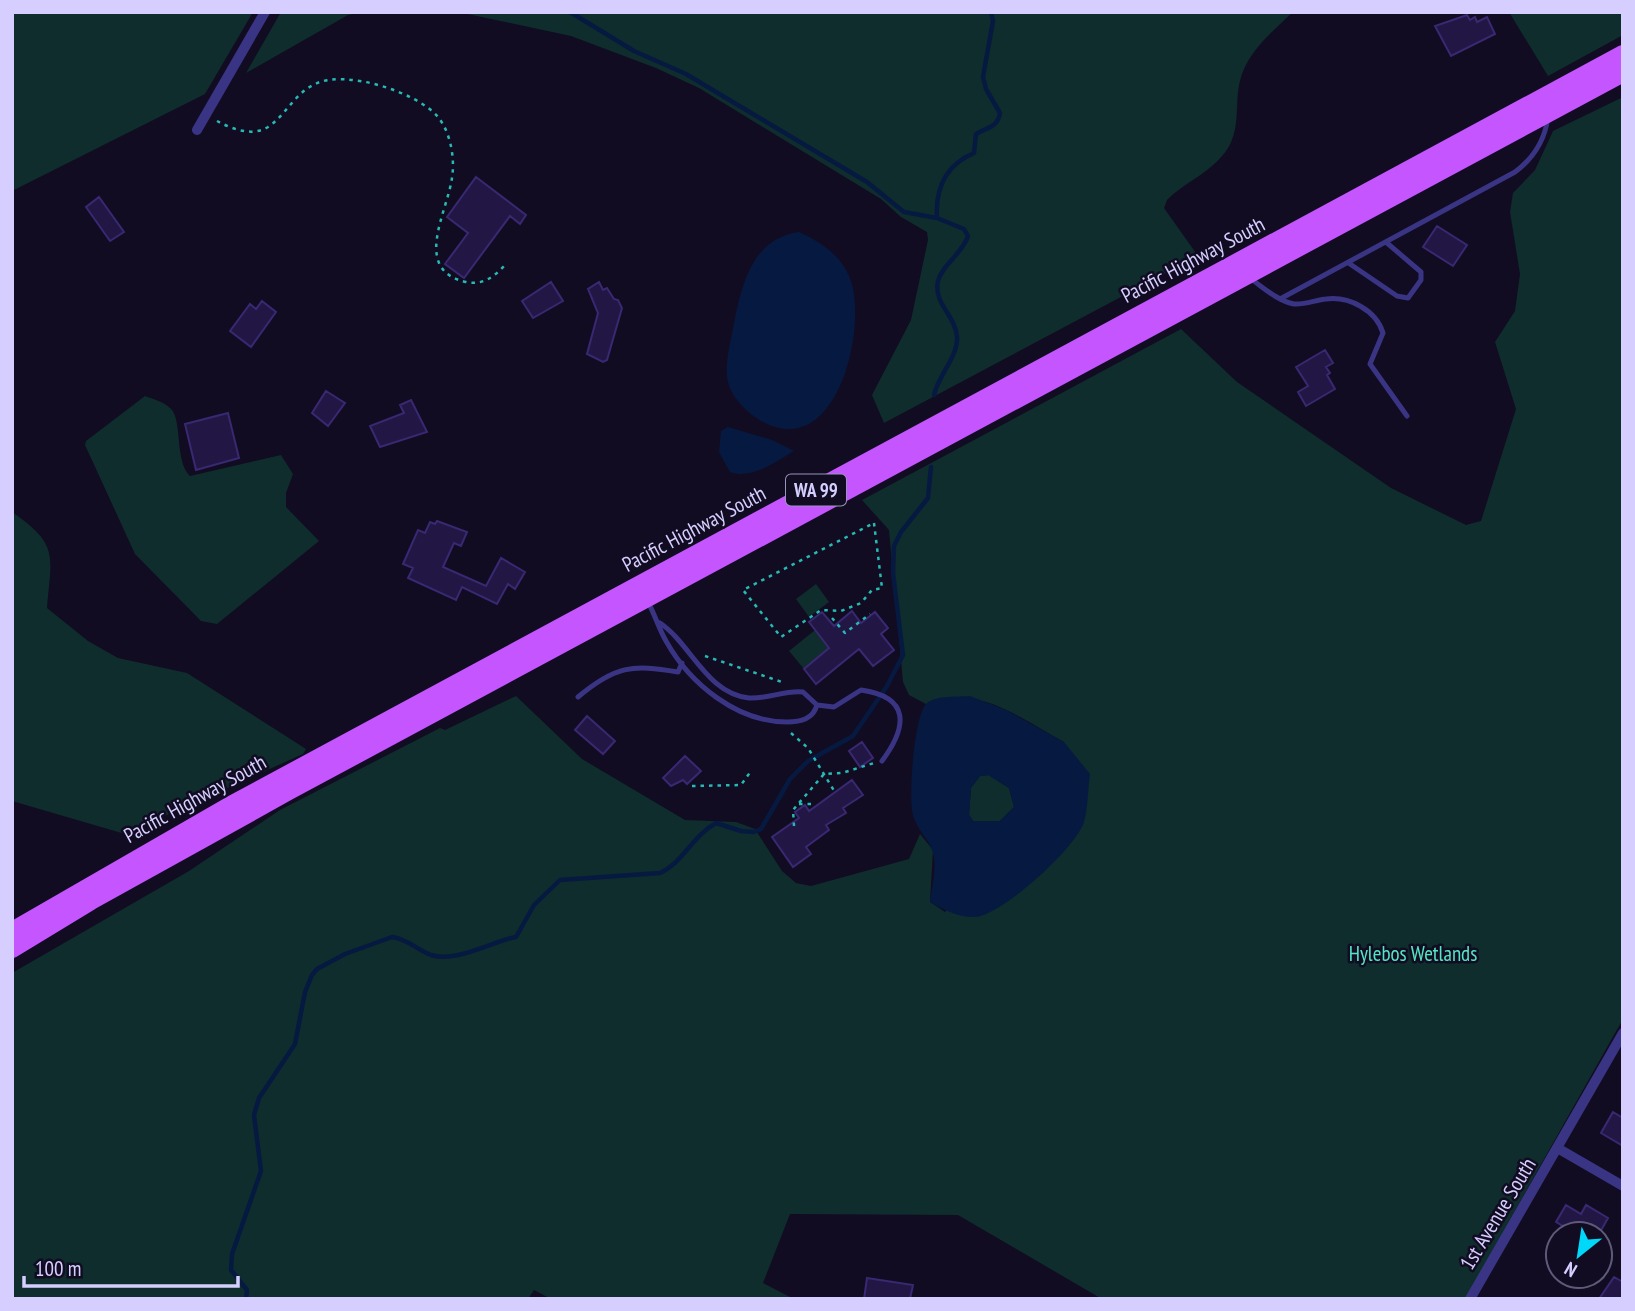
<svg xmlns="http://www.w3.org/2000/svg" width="1635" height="1311" font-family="'PT Sans Narrow',sans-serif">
<rect width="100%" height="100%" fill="#110c22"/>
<path fill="#0f2d2d" d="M12,12H253L205,94L12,191Z
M281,12H363L348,15L246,73Z
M458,12H1293C1274,30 1251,49 1242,74C1233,99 1242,125 1228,148C1213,172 1186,181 1167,200L1164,208L1198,256L884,423L872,395L911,320L928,240L927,232L901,217L881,199L699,88L656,68L571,36Z
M1509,12H1623V35L1548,76Z
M1623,97V1019L1465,1299H1102L958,1215L790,1214L763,1283L794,1299H551L534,1290L528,1299H12V973L189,871L280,810L440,728L445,730L516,696L582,759L685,820L736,822L755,829L782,871L796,883L811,886L909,859L920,834L933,850L930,902L945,912L1064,742C1022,719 975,682 926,704L909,695L903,682L889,530L862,500L1181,329L1237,382L1391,488L1466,525L1481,521L1516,409L1495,342L1515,311L1520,274L1510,212L1513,193L1535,170L1553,131Z
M145,396C153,399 164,402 170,408C183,418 174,461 190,476L281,455L293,474L286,493V507L319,541L217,624L201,621L135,554L85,445L86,441Z
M12,512C60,545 51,556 47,608L88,641L118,658L187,673L306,749L303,754L125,834L12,801Z
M816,584L829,602L809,617L796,599Z
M815,630L831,647L804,669L789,651Z
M989,775L1009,788L1014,807L1000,821H973L969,815L971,788L980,776Z"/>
<path fill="#061a41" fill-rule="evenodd" d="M799,232C820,242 839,253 849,276C867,316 845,432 787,429C764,429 733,404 728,382C724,367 730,344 733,329C741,288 750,239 799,232Z
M728,427L772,440L794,451C777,461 751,480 730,472L719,452L721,431Z
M970,696L1006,710L1064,742L1090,774C1088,789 1088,808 1084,822C1076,848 1003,914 976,917C960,918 943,910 930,902C932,886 937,868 933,853C930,840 916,829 913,815C908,798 914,714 927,703C937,695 957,697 970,696ZM988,775L1009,788L1014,807L1000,821H973L969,815L971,788L980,776Z"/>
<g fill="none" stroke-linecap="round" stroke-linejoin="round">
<path stroke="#061a41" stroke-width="4.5" d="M570,12L634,51L686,74L867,182L904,212L937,218
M934,395C938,375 959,356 957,336C955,315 933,303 938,281C942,265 963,253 968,236L964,229L937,218C935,187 946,165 974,153L976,134C988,127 997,128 1000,113L986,89L983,77L993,21L991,12
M246,1299L247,1290L231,1270L232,1254L261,1171L254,1115L259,1098L295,1044L305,992L312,975L317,969L345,954L392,937C408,939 417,950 431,955C456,963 490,942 516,937L534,905L560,880L660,873C683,863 692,836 716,823L741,831L754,832L761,829L790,779L808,761L853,736L887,686L903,655L893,573L894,546L901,532L928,498L931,467"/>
</g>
<path fill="#221744" stroke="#392872" stroke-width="2" d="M1467,15L1470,20L1475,17L1477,22L1487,17L1495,34L1451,56L1435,26Z
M476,177L526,215L520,224L510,216L464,278L445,264L468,233L447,217Z
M99,197L124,232L110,241L86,207Z
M1437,226L1467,245L1453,266L1423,247Z
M551,282L563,301L533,318L522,301Z
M599,282L603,290L607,288L614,299L618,300L622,308L607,360L603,362L587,354L598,313L588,289Z
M262,301L276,312L251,347L230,331L250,304L256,309Z
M1325,350L1333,363L1326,367L1330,373L1327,375L1335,389L1306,406L1298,392L1308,386L1296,367Z
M326,391L345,403L328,426L312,413Z
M411,400L427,432L380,447L370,426L404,413L400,405Z
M228,413L239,458L196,470L185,424Z
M437,521L467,532L461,546L454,543L443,567L486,586L501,558L525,572L515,589L508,584L497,604L462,587L456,600L408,578L413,568L403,564L418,530L425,533L430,522L435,524Z
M852,611L861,623L875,612L888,628L881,634L894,650L873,666L859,649L816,684L804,669L829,648L809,622L822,612L834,626Z
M587,716L615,741L603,754L575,730Z
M862,742L873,758L860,767L849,751Z
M685,756L701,771L687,784L683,780L671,786L663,778Z
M852,780L863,795L843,808L846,813L826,825L829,830L806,847L811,854L793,867L772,837L799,818L795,812L805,805L809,811Z
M1613,1112L1623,1118V1146L1601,1133Z
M1566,1205L1581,1214L1586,1205L1608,1218L1599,1234H1576L1556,1222Z
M1614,1277L1623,1282V1299H1599Z
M867,1278L913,1285L910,1299H864Z"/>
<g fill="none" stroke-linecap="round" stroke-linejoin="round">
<path stroke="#27bab5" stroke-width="2.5" stroke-dasharray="3.5 5" stroke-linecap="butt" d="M217,121C232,129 252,137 268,127C286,115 294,94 315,84C345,69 417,92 438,117C451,133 455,159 452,178C447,213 412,270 466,282C484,286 496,275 507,263
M874,523L882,588L872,590L861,603L841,611L821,610L781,637L743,590Z
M832,618L845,633L870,614
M705,656L785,683
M791,733L808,748L836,794
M692,786L741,785L751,771
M799,804H813
M794,826L793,810L824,774L842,773L874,763"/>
<path stroke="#3a3484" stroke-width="5" d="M1350,264L1397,296L1408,298L1421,280V272L1387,243
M1251,279C1264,288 1278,301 1294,304C1304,305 1316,300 1326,299C1349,296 1376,310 1383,333L1370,364L1407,416
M1280,299L1515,172C1534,158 1545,139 1548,117
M648,602C655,615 659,629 666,641C690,684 737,722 787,722C801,722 813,719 817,705L803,692C785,690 768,699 749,698C707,694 691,644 660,623
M578,697C615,666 632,664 678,672L682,663
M817,705L834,707L861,690C910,697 908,726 882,761"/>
<path stroke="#3a3484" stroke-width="10" d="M197,130L265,12
M1559,1149L1623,1186
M1470,1299L1623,1033"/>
<path stroke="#c455ff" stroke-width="18" d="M12,931L229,806L1623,54
M12,949L91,901L289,791L1623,73"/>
</g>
<g text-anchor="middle" stroke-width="5" stroke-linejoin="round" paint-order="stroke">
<rect fill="#110c22" stroke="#9a94bd" stroke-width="2" x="786" y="474.5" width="60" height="31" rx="5"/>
<g font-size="19" font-weight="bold" fill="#d5ceff">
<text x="816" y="497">WA 99</text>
</g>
<g font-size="21" fill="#d5ceff" stroke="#110c22">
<text transform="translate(1193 260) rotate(-28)" y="7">Pacific Highway South</text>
<text transform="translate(694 529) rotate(-28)" y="7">Pacific Highway South</text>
<text transform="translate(195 799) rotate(-29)" y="7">Pacific Highway South</text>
<text transform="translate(1498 1214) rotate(-59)" y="7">1st Avenue South</text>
</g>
<g font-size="21" fill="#53e6c5" stroke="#110c22">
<text x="1413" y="961">Hylebos Wetlands</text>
</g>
</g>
<rect width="1635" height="1311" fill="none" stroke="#d5ceff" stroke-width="28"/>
<g transform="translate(1579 1255) rotate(210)"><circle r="33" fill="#110c22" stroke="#5f5a7a" stroke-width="2"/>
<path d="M0-5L12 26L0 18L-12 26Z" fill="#00d8f9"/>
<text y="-10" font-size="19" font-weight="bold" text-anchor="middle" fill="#d5ceff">N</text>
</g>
<path d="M24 1276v10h214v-10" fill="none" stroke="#d5ceff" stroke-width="3.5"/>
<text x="35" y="1276" font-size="21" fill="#d5ceff" stroke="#110c22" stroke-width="5" paint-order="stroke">100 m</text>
</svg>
